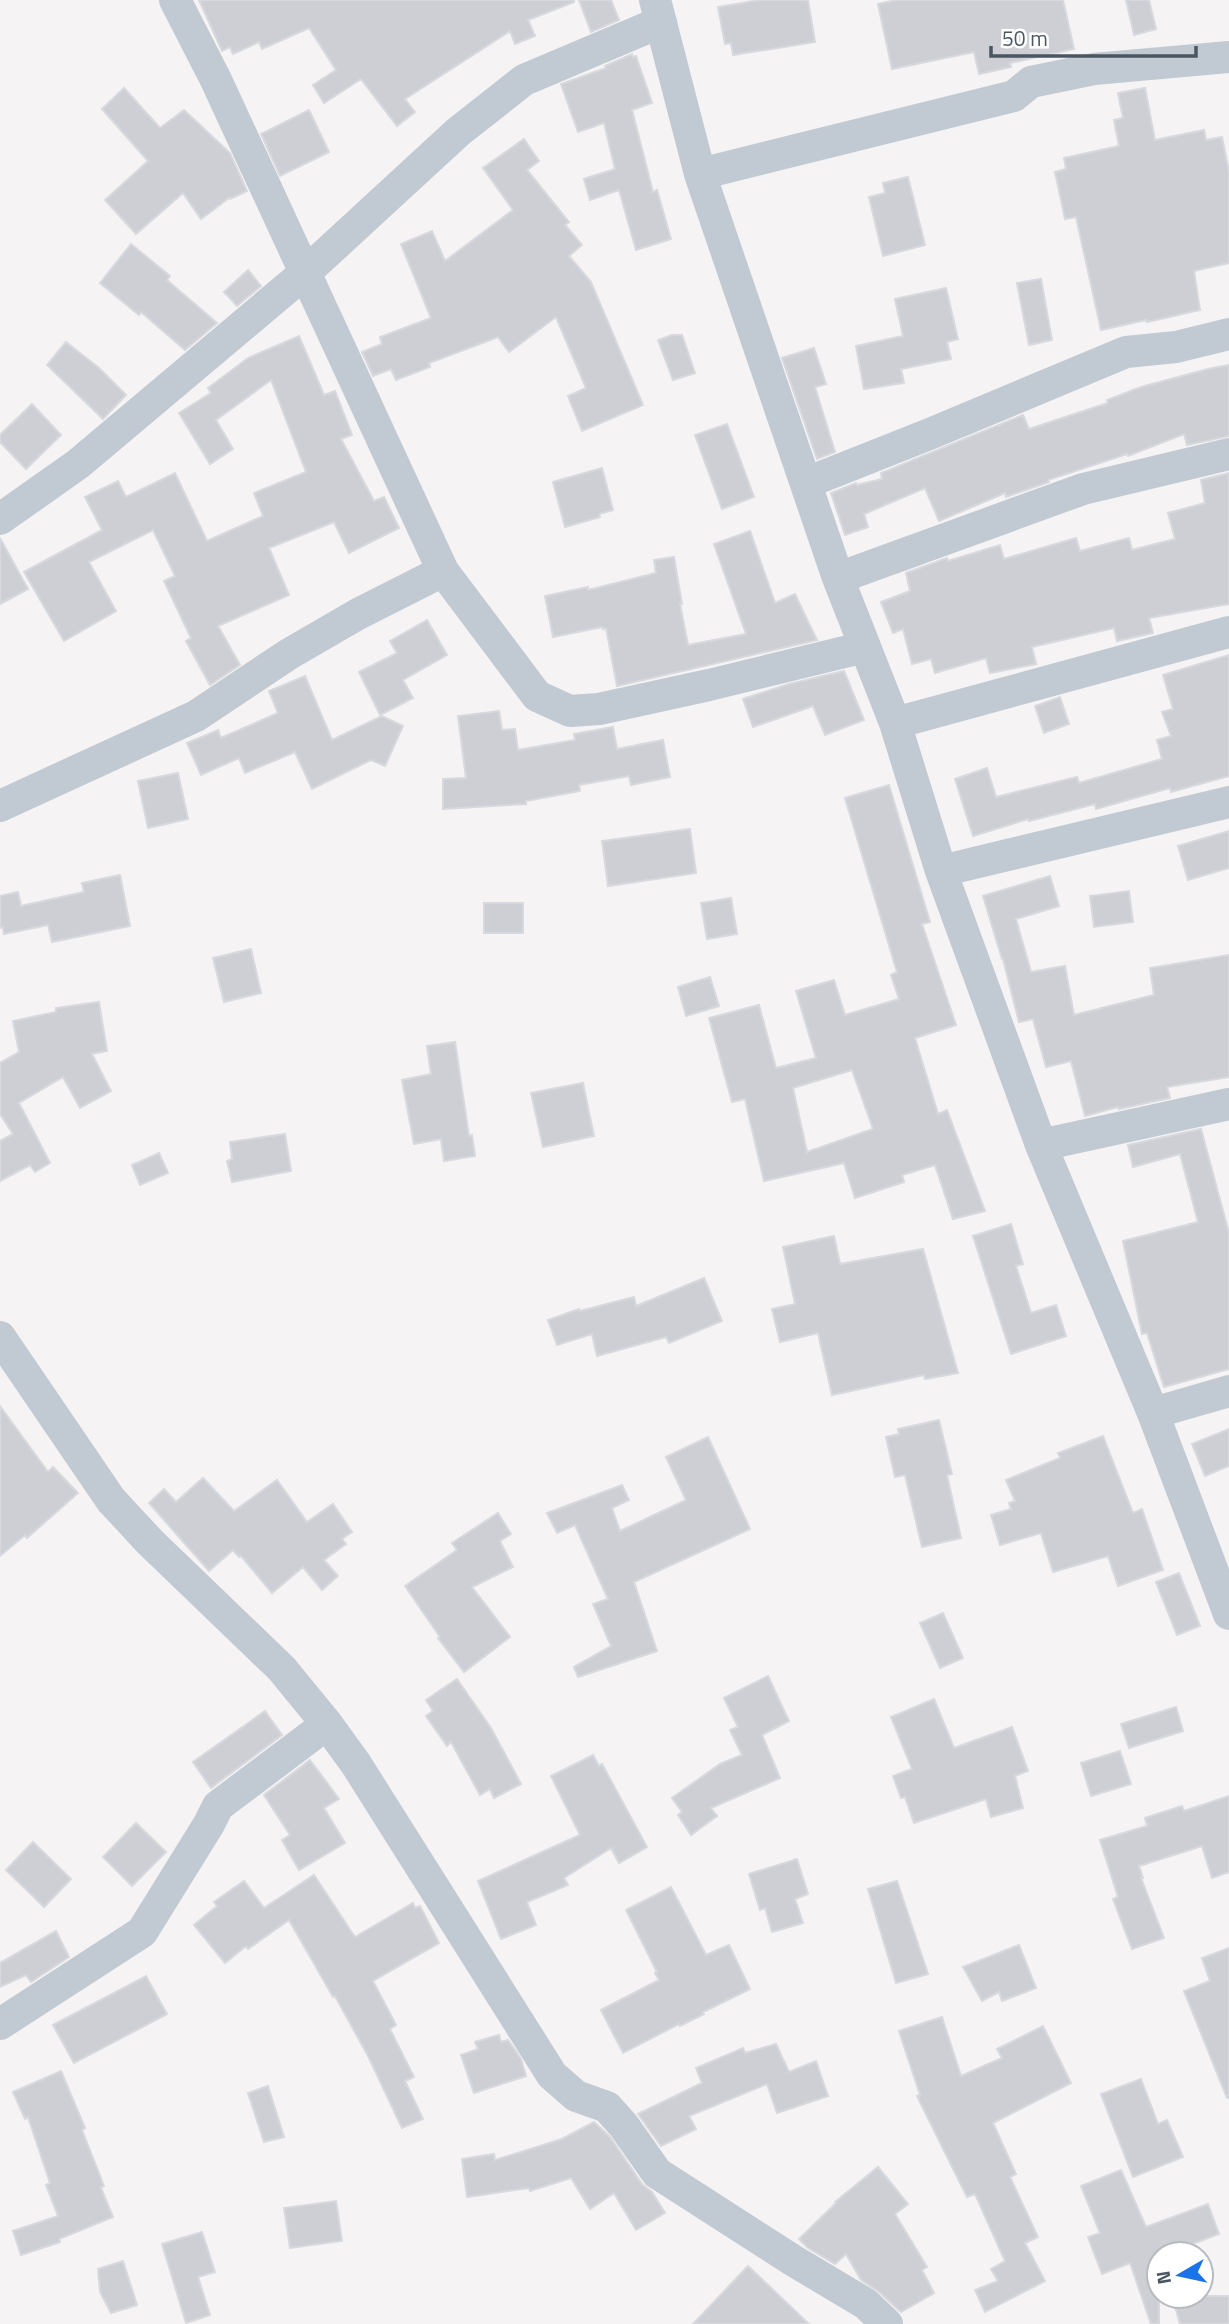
<svg xmlns="http://www.w3.org/2000/svg" width="1229" height="2324" font-family="'Titillium Web',sans-serif">
<rect width="100%" height="100%" fill="#f5f3f3"/>
<path fill="#cdcfd5" stroke="#d7d9de" stroke-width="2" fill-rule="evenodd" d="M199,0H574V2L528,20L535,36L515,44L510,31L405,99L415,112L397,126L361,79L324,103L313,85L336,70L309,28L262,49L259,42L233,54L230,47L222,51Z
M579,0H611L619,20L591,32Z
M760,0H808L815,42L733,55L731,43L725,44L718,7Z
M896,0H1063L1074,49L1010,63L1011,67L979,74L974,52L892,69L878,4Z
M1126,0H1149L1156,29L1134,35Z
M632,54L633,57L636,56L652,103L632,110L653,192L657,190L671,239L636,250L619,190L590,200L584,179L615,169L604,123L578,132L561,84L606,68L605,66Z
M124,88L160,128L184,110L230,153L247,191L230,199L229,198L201,219L183,193L136,234L105,200L148,161L102,109Z
M1145,88L1155,140L1204,130L1206,140L1222,137L1229,172V263L1194,271L1200,310L1147,322L1146,320L1101,330L1076,217L1065,219L1055,172L1066,169L1064,158L1119,146L1114,120L1123,118L1118,93Z
M309,110L329,152L280,176L261,134Z
M524,139L539,161L527,170L569,222L565,225L582,245L569,256L591,282L643,405L582,431L568,396L586,388L556,317L509,352L498,337L429,363L430,367L396,380L391,369L373,376L362,352L382,344L380,337L431,318L401,244L432,231L445,261L513,210L483,168Z
M908,177L925,245L883,256L869,197L885,193L883,183Z
M131,244L170,276L167,280L217,323L185,350L141,312L139,315L100,283Z
M248,270L261,286L237,306L224,292Z
M1041,279L1052,340L1029,345L1017,283Z
M946,288L958,339L947,342L951,359L901,369L904,383L864,389L856,346L903,336L895,299Z
M672,335H682L695,373L673,380L658,340Z
M299,336L324,395L335,391L352,435L341,439L374,501L384,497L399,528L349,553L334,522L269,548L289,595L218,626L240,665L210,685L186,641L191,638L164,581L175,576L153,530L89,562L116,611L64,641L24,572L102,530L85,497L118,481L126,497L175,473L207,541L263,516L254,493L306,472L271,380L216,420L233,449L210,464L179,413L211,393L208,388L248,358Z
M66,342L99,368L126,395L103,419L47,365Z
M814,348L826,384L815,387L835,452L817,459L782,358Z
M1229,365V436L1187,445L1184,434L1128,456L1127,454L1048,480L1049,482L1006,497L1005,493L939,521L925,488L864,514L868,527L845,535L831,493L856,483L857,485L882,479L881,473L1023,415L1029,429L1108,403L1107,400L1141,387L1208,369Z
M32,404L61,435L26,469L0,442V435Z
M727,424L754,497L722,509L695,435Z
M602,468L613,510L599,514L600,517L565,527L553,482Z
M1229,473V604L1149,618L1153,633L1117,641L1114,628L1032,647L1036,664L990,673L986,658L935,673L931,659L912,664L903,629L893,633L881,602L910,591L906,573L947,558L948,561L1000,545L1004,559L1076,538L1080,551L1129,538L1132,550L1175,539L1168,513L1205,503L1201,480Z
M750,531L775,603L795,594L817,640L617,686L606,628L603,629L602,627L553,637L545,596L588,587V590L656,573L654,560L674,557L682,604H680L688,645L746,634L714,544Z
M0,538L28,589L0,604Z
M427,620L447,655L403,680L413,698L380,715L359,672L397,653L390,641Z
M1229,655V776L1171,792L1170,788L1096,809L1095,804L1029,821L1028,819L973,836L955,779L987,768L996,797L1077,777L1079,783L1162,759L1157,740L1171,736L1162,712L1173,709L1163,675Z
M844,671L864,720L825,735L813,706L753,727L743,699L789,684Z
M305,676L332,740L382,716L403,726L385,766L371,760L312,789L295,752L245,773L239,758L201,775L187,743L218,730L221,738L278,713L269,691Z
M1060,697L1069,724L1044,733L1035,706Z
M499,711L502,730L515,729L518,750L575,740L574,734L613,727L617,749L663,740L670,777L631,785L629,776L579,785L580,791L526,801V804L443,809V779L466,778L458,716Z
M178,773L188,819L148,828L138,781Z
M889,785L930,922L922,924L956,1025L915,1038L938,1114L947,1110L985,1211L953,1219L935,1165L902,1175L904,1182L855,1198L844,1163L764,1181L745,1099L732,1102L709,1018L759,1005L776,1068L816,1058L796,991L834,980L845,1015L899,999L891,975L897,972L845,798ZM852,1070L873,1129L807,1152L793,1088Z
M690,829L696,873L608,886L602,841Z
M1229,831V868L1188,880L1178,846Z
M120,875L130,926L52,942L48,925L4,934L3,927L0,928V896L18,892L21,906L84,892L82,883Z
M1050,876L1059,906L1016,919L1031,972L1065,966L1074,1015L1154,995L1150,968L1229,955V1077L1167,1087L1170,1098L1119,1109L1118,1107L1085,1116L1071,1061L1046,1067L1033,1019L1019,1022L1003,959H1002L983,896Z
M1129,891L1133,922L1094,927L1090,896Z
M731,898L737,934L707,939L701,903Z
M484,903H523V933H484Z
M251,949L261,993L224,1002L213,958Z
M710,977L719,1006L686,1016L678,987Z
M99,1002L107,1051L92,1054L111,1091L80,1108L63,1077L19,1103L50,1163L35,1172L30,1165L0,1181V1141L13,1134L0,1114V1063L19,1052L13,1021L56,1012V1008Z
M455,1042L469,1136L472,1135L475,1156L444,1161L441,1139L414,1144L402,1080L431,1074L427,1046Z
M583,1083L594,1136L543,1147L531,1093Z
M1201,1129L1229,1233V1369L1164,1387L1147,1333L1142,1334L1123,1241L1198,1222L1180,1154L1133,1167L1128,1145Z
M285,1134L291,1171L232,1182L227,1161L232,1159L230,1142Z
M159,1153L168,1173L140,1185L132,1165Z
M1011,1224L1023,1264L1016,1266L1031,1313L1056,1305L1066,1336L1011,1354L973,1236Z
M834,1236L840,1264L923,1249L958,1373L925,1379L924,1375L832,1395L818,1333L780,1342L772,1309L795,1304L783,1247Z
M704,1278L722,1321L669,1343L666,1337L597,1356L592,1334L557,1345L548,1320L579,1309L580,1311L634,1297L636,1306Z
M0,1406L48,1472L53,1467L78,1493L27,1538L25,1535L0,1556Z
M939,1420L952,1474L947,1475L961,1538L922,1547L905,1475L895,1477L886,1437L899,1434L898,1429Z
M1229,1429V1466L1205,1476L1192,1444Z
M1103,1436L1133,1513L1142,1509L1163,1570L1118,1586L1108,1556L1053,1572L1041,1533L1000,1545L991,1515L1011,1509L1009,1503L1015,1501L1006,1480L1060,1458L1058,1453Z
M708,1437L750,1529L634,1582L657,1651L578,1677L574,1667L611,1646L593,1604L608,1599L575,1525L557,1533L547,1513L622,1485L629,1500L612,1508L620,1531L686,1500L666,1457Z
M203,1478L234,1511L277,1480L307,1522L333,1504L352,1532L342,1539L346,1544L324,1560L338,1576L322,1590L303,1567L272,1593L241,1556L239,1557L233,1550L209,1571L149,1503L164,1489L176,1502Z
M498,1513L511,1534L500,1541L513,1567L472,1587L510,1637L464,1672L438,1638L440,1637L405,1586L457,1550L452,1543Z
M1179,1573L1200,1626L1177,1635L1156,1582Z
M943,1613L963,1658L940,1668L920,1623Z
M768,1676L789,1721L762,1735L780,1778L711,1808L717,1816L691,1835L678,1815L682,1812L672,1798L720,1764L742,1755L730,1730L738,1727L724,1698Z
M457,1679L491,1728L521,1784L494,1798L490,1789L480,1795L451,1742L447,1746L426,1716L433,1711L426,1700Z
M934,1699L954,1748L1012,1727L1028,1771L1015,1776L1023,1808L991,1817L986,1799L914,1823L905,1797L901,1798L893,1776L912,1769L891,1717Z
M1176,1707L1183,1731L1129,1748L1121,1724Z
M265,1711L282,1735L211,1788L193,1762Z
M1120,1751L1131,1784L1091,1796L1081,1763Z
M593,1755L599,1766L602,1764L647,1847L619,1863L611,1848L564,1878L568,1885L527,1902L536,1925L501,1939L478,1881L580,1835L551,1776Z
M310,1760L339,1799L324,1808L345,1843L299,1870L282,1840L290,1835L264,1795Z
M1229,1796V1872L1212,1878L1202,1846L1139,1866L1143,1878H1141L1164,1938L1132,1949L1113,1899L1118,1897L1100,1840L1147,1826L1145,1818L1182,1806L1184,1811Z
M136,1823L166,1852L132,1886L103,1857Z
M33,1842L71,1879L44,1907L6,1870Z
M797,1859L808,1894L795,1899L803,1923L772,1932L765,1908L760,1910L749,1874Z
M314,1875L355,1937L413,1903L415,1908L420,1906L439,1943L373,1981L396,2025L390,2029L414,2077L405,2081L423,2119L402,2128L368,2056L335,1996L333,1997L289,1920L248,1949L246,1946L225,1963L194,1925L217,1906L214,1902L244,1881L264,1908Z
M897,1881L928,1974L896,1983L868,1889Z
M671,1887L706,1955L729,1945L750,1989L703,2012L704,2014L680,2026L679,2024L623,2053L601,2010L659,1980L655,1973L657,1972L626,1910Z
M56,1931L69,1957L31,1982L26,1975L0,1987V1963Z
M1019,1945L1036,1988L1002,2001L999,1992L982,2001L963,1967Z
M1229,1948V2098H1227L1184,1991L1210,1981L1202,1958Z
M146,1976L167,2014L74,2063L53,2025Z
M942,2017L961,2076L1002,2058L997,2049L1043,2026L1071,2083L993,2123L1016,2174L1010,2177L1038,2237L1025,2243L1045,2281L985,2312L975,2290L998,2281L991,2269L1005,2261L975,2194L967,2197L917,2096L920,2095L899,2031Z
M499,2035L501,2042L508,2040L521,2059L526,2076L474,2093L461,2055L478,2049L475,2042Z
M776,2044L789,2072L816,2061L828,2096L777,2113L767,2084L689,2116L696,2129L661,2146L638,2114L702,2083L696,2068L743,2048L745,2053Z
M61,2071L85,2128L82,2130L104,2186L101,2188L113,2217L59,2239L60,2242L21,2255L13,2231L58,2216L46,2185L50,2183L28,2117L25,2119L13,2092Z
M1141,2079L1158,2124L1167,2120L1183,2157L1133,2177L1101,2094Z
M268,2086L284,2137L264,2142L248,2093Z
M594,2122L610,2137L642,2184L652,2192L665,2213L636,2230L614,2193L590,2209L571,2178L530,2191L529,2188L467,2197L462,2159L494,2154L495,2160L562,2139Z
M878,2167L908,2204L895,2214L927,2267L922,2270L934,2293L901,2312L878,2291L861,2280L846,2254L835,2264L808,2248L799,2239L836,2203L835,2202Z
M1121,2170L1146,2227L1208,2204L1219,2234L1166,2254H1159V2324H1151L1130,2263L1102,2274L1088,2237L1100,2233L1081,2186Z
M336,2201L342,2241L290,2248L284,2208Z
M202,2232L215,2272L198,2277L210,2315L186,2323L162,2244Z
M123,2261L137,2305L111,2313L100,2292L98,2269Z
M748,2266L809,2324H693Z
M1172,2296H1229V2324H1180Z"/>
<g fill="none" stroke-linecap="round" stroke-linejoin="round">
<path stroke="#c1cad2" stroke-width="32" d="M175,0L216,80L443,571L537,696L570,711L599,709L709,685L865,647
M655,0L700,174L838,578L895,723L941,871L1041,1145L1153,1413L1229,1614
M700,174L1014,96L1031,82L1094,69L1229,57
M806,483L932,433L1126,352L1176,347L1229,334
M0,519L78,464L306,272L458,132L524,80L661,22
M838,578L1083,489L1229,454
M895,723L1229,632
M0,806L196,716L289,654L358,614L443,571
M941,871L1229,802
M1041,1145L1229,1104
M0,1337L111,1500L150,1542L282,1669L327,1724L356,1764L552,2075L576,2096L607,2107L624,2126L657,2173L794,2261L866,2304L887,2324
M1153,1413L1229,1391
M0,2024L142,1932L209,1824L218,1806L327,1724"/>
</g>
<g transform="translate(1180 2275) rotate(261)"><circle r="33" fill="#ffffff" stroke="#b7bbc0" stroke-width="2"/>
<path d="M0-5L12 26L0 18L-12 26Z" fill="#1a73e8"/>
<text y="-10" font-size="19" font-weight="bold" text-anchor="middle" fill="#4a5661">N</text>
</g>
<path d="M991 46v10h205v-10" fill="none" stroke="#4a5661" stroke-width="3.5"/>
<text x="1002" y="46" font-size="21" fill="#4a5661" stroke="#ffffff" stroke-width="5" paint-order="stroke">50 m</text>
</svg>
